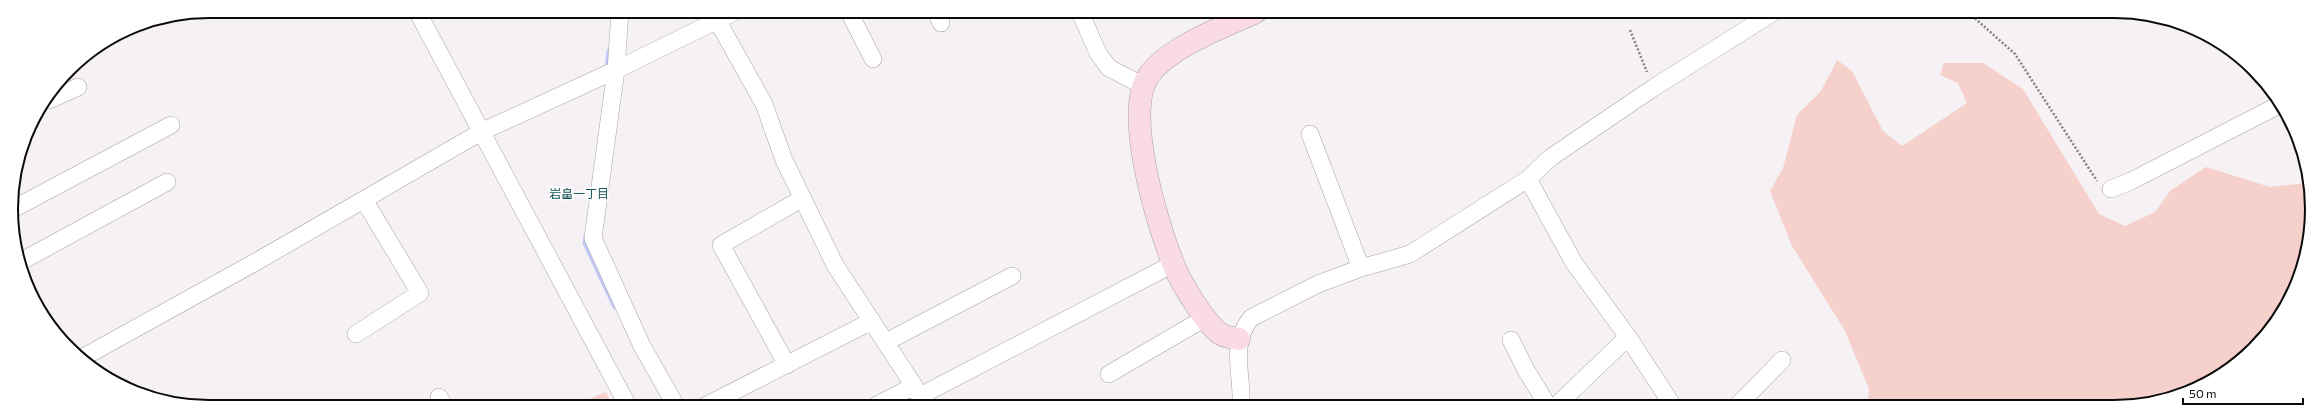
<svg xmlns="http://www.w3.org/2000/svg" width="2323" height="418" font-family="Commissioner,'Noto Sans JP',sans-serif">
<rect width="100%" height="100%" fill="#f6f1f5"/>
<path fill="#f6d1cc" d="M1837,60L1852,71L1883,131L1902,146L1967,103L1958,83L1940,75L1944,63H1983L2023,89L2099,214L2125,226L2155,212L2170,191L2206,167L2270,187L2307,183L2310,235L2292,296L2254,349L2201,387L2127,407L1867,406L1869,389L1845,331L1792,246L1770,191L1783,168L1797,115L1821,91Z
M606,392L613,406H573Z"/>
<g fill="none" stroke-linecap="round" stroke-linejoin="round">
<path stroke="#c1c7f7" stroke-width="5" d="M607,71L609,51
M586,236L585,243L615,307"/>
<defs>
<path id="street" d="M417,11L628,406
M620,11L616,70L593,238L642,346L676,406
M849,12L873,59
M936,12L941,23
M1080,12L1098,53L1109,68L1144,86
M717,20L764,104L784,160L835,265L914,386L924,406
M49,100L78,87
M1310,134L1361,268
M1528,179L1574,263L1628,337L1673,406
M2111,189L2131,181L2279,105
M13,209L171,125
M20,262L167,182
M356,334L420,293L364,200
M1511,340L1526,370L1548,406
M886,342L1012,276
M82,358L254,263L481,132L616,70L736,11
M787,365L721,245L803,198
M1109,374L1205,318
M920,396L1173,264
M439,397L444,405
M705,406L872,321
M875,406L914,386
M1241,406C1243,375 1229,345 1251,318L1318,284L1361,268L1410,254L1528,179L1550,158L1653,88L1774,12
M1556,406L1628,337
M1737,406L1782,360"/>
<path id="secondary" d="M1239,339C1233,338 1224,337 1219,333C1204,321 1180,282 1173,263C1157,223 1123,111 1149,75C1170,46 1224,27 1256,12"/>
</defs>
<use href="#street" stroke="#a7a2a5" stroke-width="18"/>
<use href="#secondary" stroke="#a7a2a5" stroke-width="23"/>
<path stroke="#848183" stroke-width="2.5" stroke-dasharray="2 2" stroke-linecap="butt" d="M1969,13L2015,54L2097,181
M1630,30L1647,72"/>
<use href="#street" stroke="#fff" stroke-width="17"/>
<use href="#secondary" stroke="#fadae4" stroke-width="22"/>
</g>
<g text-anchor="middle" stroke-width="3" stroke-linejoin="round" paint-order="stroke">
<g font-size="12" fill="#185456" stroke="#fff">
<text x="579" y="198">岩畠一丁目</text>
</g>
</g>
<path d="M0 0H2323V418H0ZM209 18H2114A191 191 0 0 1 2305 209V209A191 191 0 0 1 2114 400H209A191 191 0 0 1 18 209V209A191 191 0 0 1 209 18Z" fill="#fff" fill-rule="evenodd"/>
<path fill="none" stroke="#0c0b0c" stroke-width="2" d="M209 18H2114A191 191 0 0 1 2305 209V209A191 191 0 0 1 2114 400H209A191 191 0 0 1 18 209V209A191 191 0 0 1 209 18Z"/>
<path d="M2183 398v6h120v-6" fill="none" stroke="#0c0b0c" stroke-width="2"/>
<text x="2189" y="398" font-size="12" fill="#0c0b0c" stroke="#ffffff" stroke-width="3" paint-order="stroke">50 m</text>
</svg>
